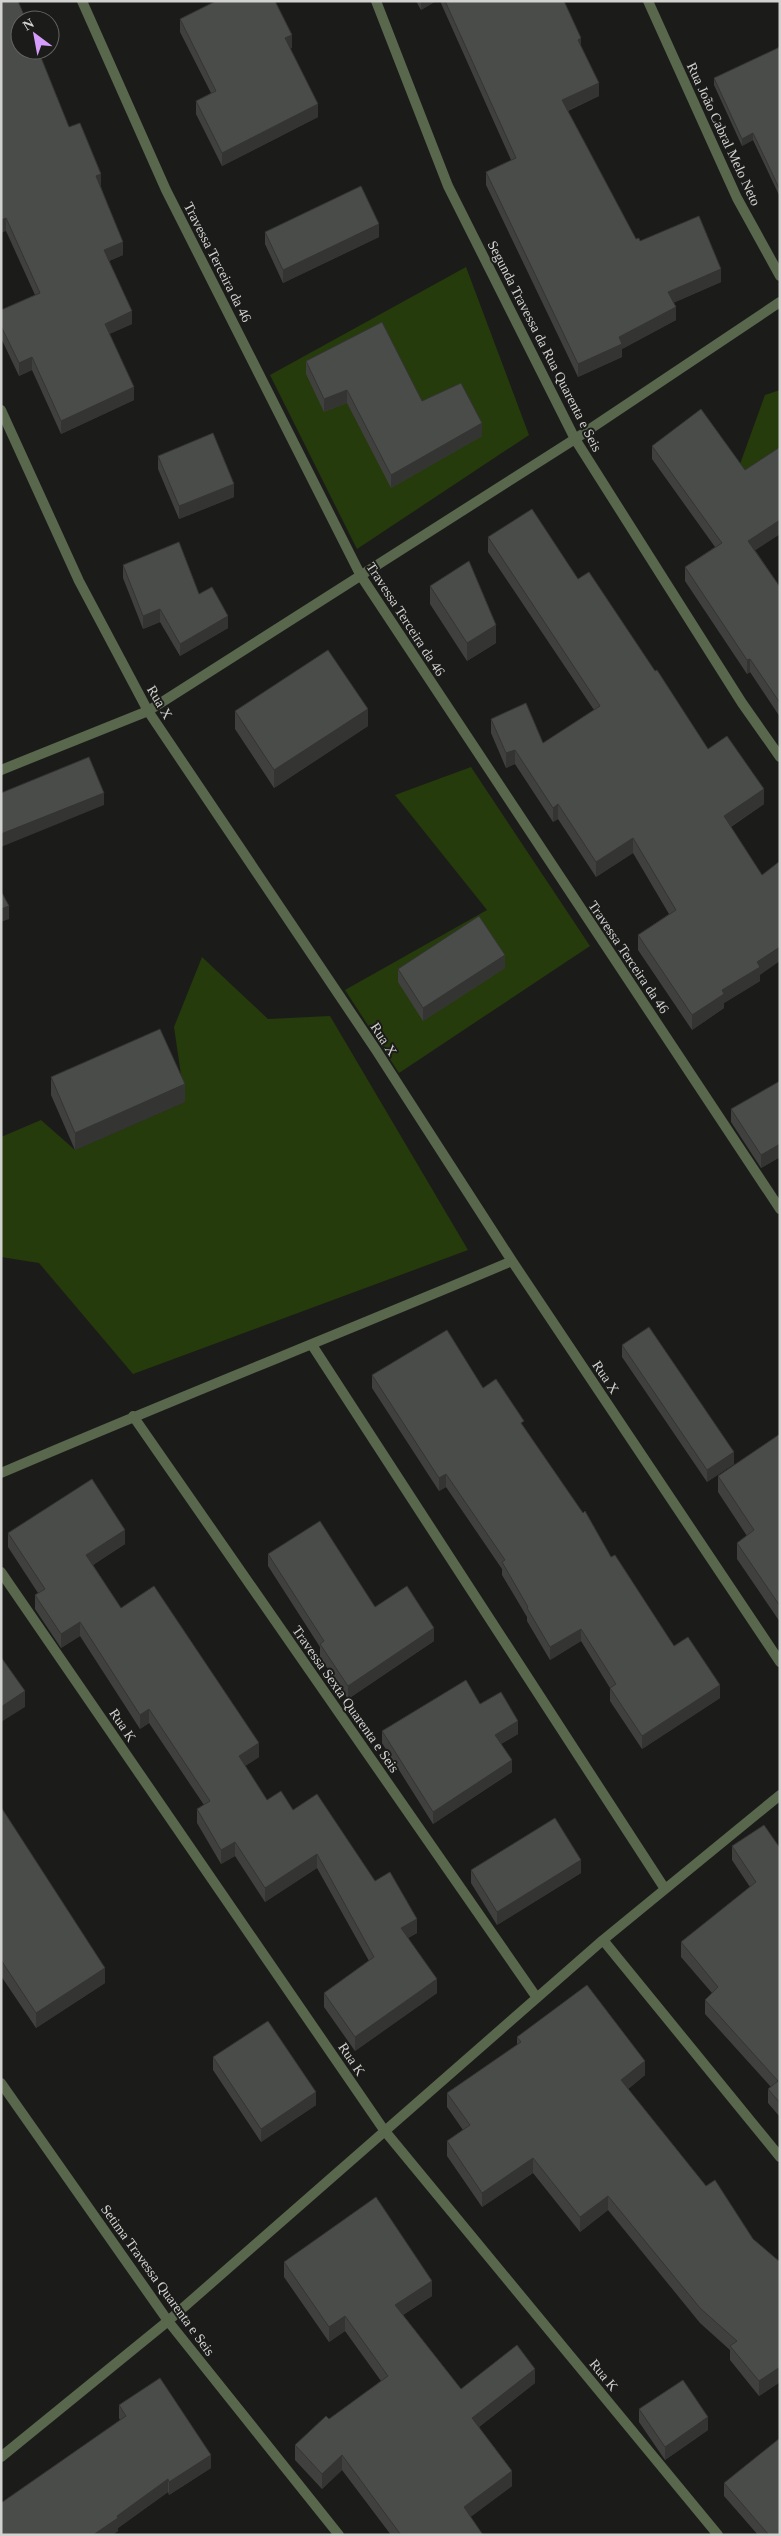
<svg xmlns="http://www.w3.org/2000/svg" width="781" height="2536" font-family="'Times New Roman',serif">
<rect width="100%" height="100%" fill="#1b1c1a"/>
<path fill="#253b0b" d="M466,267L529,435L357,549L270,375Z
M780,390V461L749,481L740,464L765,395Z
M471,767L590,946L399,1073L345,990L487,910L395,795Z
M202,957L268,1019L330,1016L468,1250L133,1374L39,1263L1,1257V1137L41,1120L75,1150L185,1102L174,1027Z"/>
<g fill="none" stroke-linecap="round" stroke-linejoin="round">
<path stroke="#59674d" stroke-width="10" d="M82,1L166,190L361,576L780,1209
M376,1L448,186L575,439L742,703L780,757
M648,1L737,198L780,276
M1,410L79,581L148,711L376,1050L512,1261L780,1662
M1,770L148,711L575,439L780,302
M312,1345L665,1889
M133,1416L537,1998
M1,1473C171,1400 342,1333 512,1261
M1,1572L384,2130L718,2535
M603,1940L780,2157
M1,2083L168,2321L339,2535
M1,2457L168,2321L603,1940L780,1795"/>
</g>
<path fill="#40413f" d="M1,1L101,187L123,255L109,261L132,324L109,334L134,400L61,434L32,370L19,376L1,338V310L35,295L6,231Z
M416,1H436L421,10Z
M440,1H564L599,96L568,111L636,239L721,282L673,303L676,320L622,349V357L578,377L486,185V172L511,160Z
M180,19L292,48H290L318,117L222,166L196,114V101L211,93L180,32Z
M780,47V194L779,195L753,140L742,146L714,85V78Z
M265,232L379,237L283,283L265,244Z
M306,361L422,401L482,436L391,488L347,403L324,412L306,374Z
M652,446L745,470L780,447V534L755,550L780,587V717L750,672L747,674L685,581V567L715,547L652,459Z
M158,456L234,497L179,519L158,469Z
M488,537L578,579L655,671L708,749L764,804L731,827L760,975V981L724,1003V1008L692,1030L638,950V935L669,914L633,853L596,877L558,819L553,822L515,764L506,768L491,733V719L543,743L594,710L488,552Z
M123,565L199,594L228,628L180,656L160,622L143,629L123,578Z
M430,586L496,643L467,661L430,604Z
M235,711L368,726L274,788L235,729Z
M505,968L423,1021L398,982V969Z
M51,1077L185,1102L75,1150L51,1095Z
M780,1081V1157L761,1168L731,1122V1109Z
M622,1345L734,1464L707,1482L622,1357Z
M372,1375L483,1388L524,1427L611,1557L674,1646L720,1698L642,1749L610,1701V1688L581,1641L550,1660L527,1621V1617L502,1575V1569L446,1487L439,1491L372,1388Z
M780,1434V1622L737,1559V1543L747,1536L718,1492V1476Z
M8,1533L125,1544L93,1565L121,1608L259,1757L245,1766L267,1800L293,1810L375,1881L417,1933L408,1938L437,1993L355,2051L324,2007V1993L369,1961L317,1868L265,1902L235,1856L221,1864L197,1823V1809L204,1805L149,1723L140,1729L80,1636L61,1648L35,1609V1595L38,1593L8,1547Z
M268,1554L375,1607L434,1641L348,1699L320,1657V1647L268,1566Z
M480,1704L518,1734L501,1744L512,1772L433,1824L382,1743V1731Z
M1,1807L105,1983L36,2028L1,1976Z
M732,1846L780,1848V2117L768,2103V2089L771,2087L705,2014V2000L712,1993L681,1957V1942L750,1887L732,1860Z
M471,1870L581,1873L497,1925L471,1883Z
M517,2037L645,2075L628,2089L706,2186L753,2239L780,2262V2382L759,2396L730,2360V2350L700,2323L608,2210L580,2232L533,2173L482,2207L447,2156V2141L463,2130L447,2107V2093L517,2045Z
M213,2057L316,2105L261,2142L213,2070Z
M284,2262L432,2296L403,2315L461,2389L535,2383L479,2427L512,2486L470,2517L483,2535H391L342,2470L322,2489L295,2460V2445L381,2381L345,2331L329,2342L284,2277Z
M119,2405L211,2468L169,2495L168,2492L118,2528V2531L112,2535H1L120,2420L119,2418Z
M639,2409L708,2430L665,2460L639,2422Z
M724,2483L780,2535H758L724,2496Z"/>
<path fill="#343533" d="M421,1H436L421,10Z
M292,35V48L285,51V38Z
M581,38V51L578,40Z
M599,83V96L562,113V100Z
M318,104V117L222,166V153Z
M753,133V140L742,146V139Z
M101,174V187L96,176Z
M6,218V231L1,233V220Z
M379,224V237L283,283V270Z
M123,242V255L104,263V250Z
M721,269V282L668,305V292Z
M676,307V320L622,349V357L578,377V364L619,337Z
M132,311V324L105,336V324Z
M32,357V370L19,376V363Z
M134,387V400L61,434V421Z
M347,390V403L324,412V399Z
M482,423V436L391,488V475Z
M234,484V497L179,519V506Z
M780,520V534L748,555V541Z
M160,609V622L143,629V616Z
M228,616V628L180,656V644Z
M496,625V643L467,661V643Z
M750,659V672L747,674V660Z
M368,709V726L274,788V770Z
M515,750V764L506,768V753Z
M764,789V804L724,831V816Z
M104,793V805L1,847V834Z
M558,804V819L553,822V808Z
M633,838V853L596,877V862Z
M9,906V919L1,922V909Z
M780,947V961L760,975V981L724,1003V1008L692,1030V1015L722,990L757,962Z
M505,955V968L423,1021V1008Z
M185,1084V1102L75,1150V1133Z
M780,1144V1157L761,1168V1155Z
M734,1452V1464L707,1482V1470Z
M446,1474V1487L439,1491V1478Z
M125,1530V1544L86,1569V1555Z
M80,1622V1636L61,1648V1634Z
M434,1628V1641L348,1699V1686Z
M581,1629V1641L550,1660V1647Z
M720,1685V1698L642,1749V1736Z
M25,1691V1707L1,1722V1707Z
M149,1709V1723L140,1729V1715Z
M518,1721V1734L495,1747V1735Z
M259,1743V1757L239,1770V1756Z
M512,1760V1772L433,1824V1812Z
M235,1842V1856L221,1864V1850Z
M317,1854V1868L265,1902V1888Z
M581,1860V1873L497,1925V1912Z
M417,1919V1933L401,1942V1928Z
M105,1968V1983L36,2028V2013Z
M437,1979V1993L355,2051V2037Z
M645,2061V2075L621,2095V2080Z
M316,2092V2105L261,2142V2129Z
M533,2158V2173L482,2207V2193Z
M608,2196V2210L580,2232V2217Z
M432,2281V2296L395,2320V2305Z
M345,2316V2331L329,2342V2327Z
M780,2367V2382L759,2396V2381Z
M535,2369V2383L472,2432V2418Z
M708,2417V2430L665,2460V2447Z
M211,2455V2468L169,2495V2482Z
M342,2455V2470L322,2489V2474Z
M512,2471V2486L464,2522V2507Z
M168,2479V2492L118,2528V2531L112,2535H93L117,2516Z"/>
<path fill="#4a4c49" stroke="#343533" d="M1,1H18L26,20H20V50H38L69,127L80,123L101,174L96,176L123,242L104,250L132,311L105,324L134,387L61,421L32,357L19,363L1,326V310L40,293L6,218L1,220Z
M216,1H275L292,35L285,38L318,104L222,153L196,101L216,91L180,19Z
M445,1H564L581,38L578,40L599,83L562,100L636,239L639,238L640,241L699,216L721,269L668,292L676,307L619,337L622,344L578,364L486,172L516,158Z
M780,47V188H779L753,133L742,139L714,78Z
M361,186L379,224L283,270L265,232Z
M382,322L422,401L461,383L482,423L391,475L347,390L324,399L306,361Z
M701,409L745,470L780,447V520L748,541L780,587V703L750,659L747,660L685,567L722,543L652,446Z
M213,433L234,484L179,506L158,456Z
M532,509L578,579L589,572L655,671L657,670L708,749L727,736L764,789L724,816L762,875L780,861V947L757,962L760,967L722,990L724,994L692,1015L638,935L676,910L633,838L596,862L558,804L553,808L515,750L506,753L491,719L526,703L543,743L600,706L488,537Z
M179,542L199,594L212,587L228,616L180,644L160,609L143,616L123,565Z
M469,561L496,625L467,643L430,586Z
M328,650L368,709L274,770L235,711Z
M89,757L104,793L1,834V793Z
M1,891L9,906L1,909Z
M479,916L505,955L423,1008L398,969Z
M160,1029L185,1084L75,1133L51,1077Z
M780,1081V1144L761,1155L731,1109Z
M649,1327L734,1452L707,1470L622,1345Z
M447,1330L483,1388L496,1379L524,1421L521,1423L583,1513L585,1511L611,1557L615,1555L674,1646L688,1637L720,1685L642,1736L610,1688L616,1684L581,1629L550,1647L527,1608L528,1607L502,1562L505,1560L446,1474L439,1478L372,1375Z
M780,1434V1606L737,1543L754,1530L718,1476Z
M92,1479L125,1530L86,1555L121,1608L154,1586L259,1743L239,1756L267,1800L281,1791L293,1810L317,1794L375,1881L390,1872L417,1919L401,1928L437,1979L355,2037L324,1993L374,1957L317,1854L265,1888L235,1842L221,1850L197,1809L210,1801L149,1709L140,1715L80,1622L61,1634L35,1595L45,1589L8,1533Z
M320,1521L375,1607L407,1586L434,1628L348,1686L320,1644L324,1641L268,1554Z
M1,1657L25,1691L1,1707Z
M466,1680L480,1704L501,1692L518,1721L495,1735L512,1760L433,1812L382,1731Z
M1,1807L105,1968L36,2013L1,1960Z
M555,1818L581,1860L497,1912L471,1870Z
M764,1825L780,1848V2103L768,2089L778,2081L705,2000L718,1987L681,1942L756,1882L732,1846Z
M587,1985L645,2061L621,2080L706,2186L715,2180L753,2239L780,2262V2367L759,2381L730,2346L737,2341L700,2308L608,2196L580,2217L533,2158L482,2193L447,2141L470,2125L447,2093L521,2042L517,2037Z
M268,2021L316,2092L261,2129L213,2057Z
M376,2197L432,2281L395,2305L461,2389L517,2345L535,2369L472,2418L512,2471L464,2507L483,2535H401L342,2455L322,2474L295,2445L326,2416L329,2419L388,2376L345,2316L329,2327L284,2262Z
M160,2378L211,2455L169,2482L168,2479L117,2516L118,2518L93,2535H1V2503L126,2416L119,2405Z
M683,2380L708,2417L665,2447L639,2409Z
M780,2438V2535H769L724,2483Z"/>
<g text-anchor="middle" stroke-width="4" stroke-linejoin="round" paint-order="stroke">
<g font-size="14" fill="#d2d3d1" stroke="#1b1c1a">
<text transform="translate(724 134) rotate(65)" y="5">Rua João Cabral Melo Neto</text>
<text transform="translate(218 262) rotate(63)" y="5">Travessa Terceira da 46</text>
<text transform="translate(545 346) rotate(63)" y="5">Segunda Travessa da Rua Quarenta e Seis</text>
<text transform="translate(406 619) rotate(57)" y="5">Travessa Terceira da 46</text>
<text transform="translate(160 702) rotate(59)" y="5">Rua X</text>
<text transform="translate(629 957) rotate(56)" y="5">Travessa Terceira da 46</text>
<text transform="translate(384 1039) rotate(57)" y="5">Rua X</text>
<text transform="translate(606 1377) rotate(56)" y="5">Rua X</text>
<text transform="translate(346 1699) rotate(55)" y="5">Travessa Sexta Quarenta e Seis</text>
<text transform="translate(123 1725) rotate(56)" y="5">Rua K</text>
<text transform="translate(352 2059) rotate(56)" y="5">Rua K</text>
<text transform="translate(158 2280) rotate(54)" y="5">Setima Travessa Quarenta e Seis</text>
<text transform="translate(604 2375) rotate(51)" y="5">Rua K</text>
</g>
</g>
<rect width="781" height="2536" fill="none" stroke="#d2d3d1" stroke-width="5"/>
<g transform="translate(35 35) rotate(328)"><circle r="24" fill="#1b1c1a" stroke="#646563"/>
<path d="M0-4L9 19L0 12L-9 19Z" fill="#d59cfb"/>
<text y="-8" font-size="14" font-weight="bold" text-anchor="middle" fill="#d2d3d1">N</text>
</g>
</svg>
